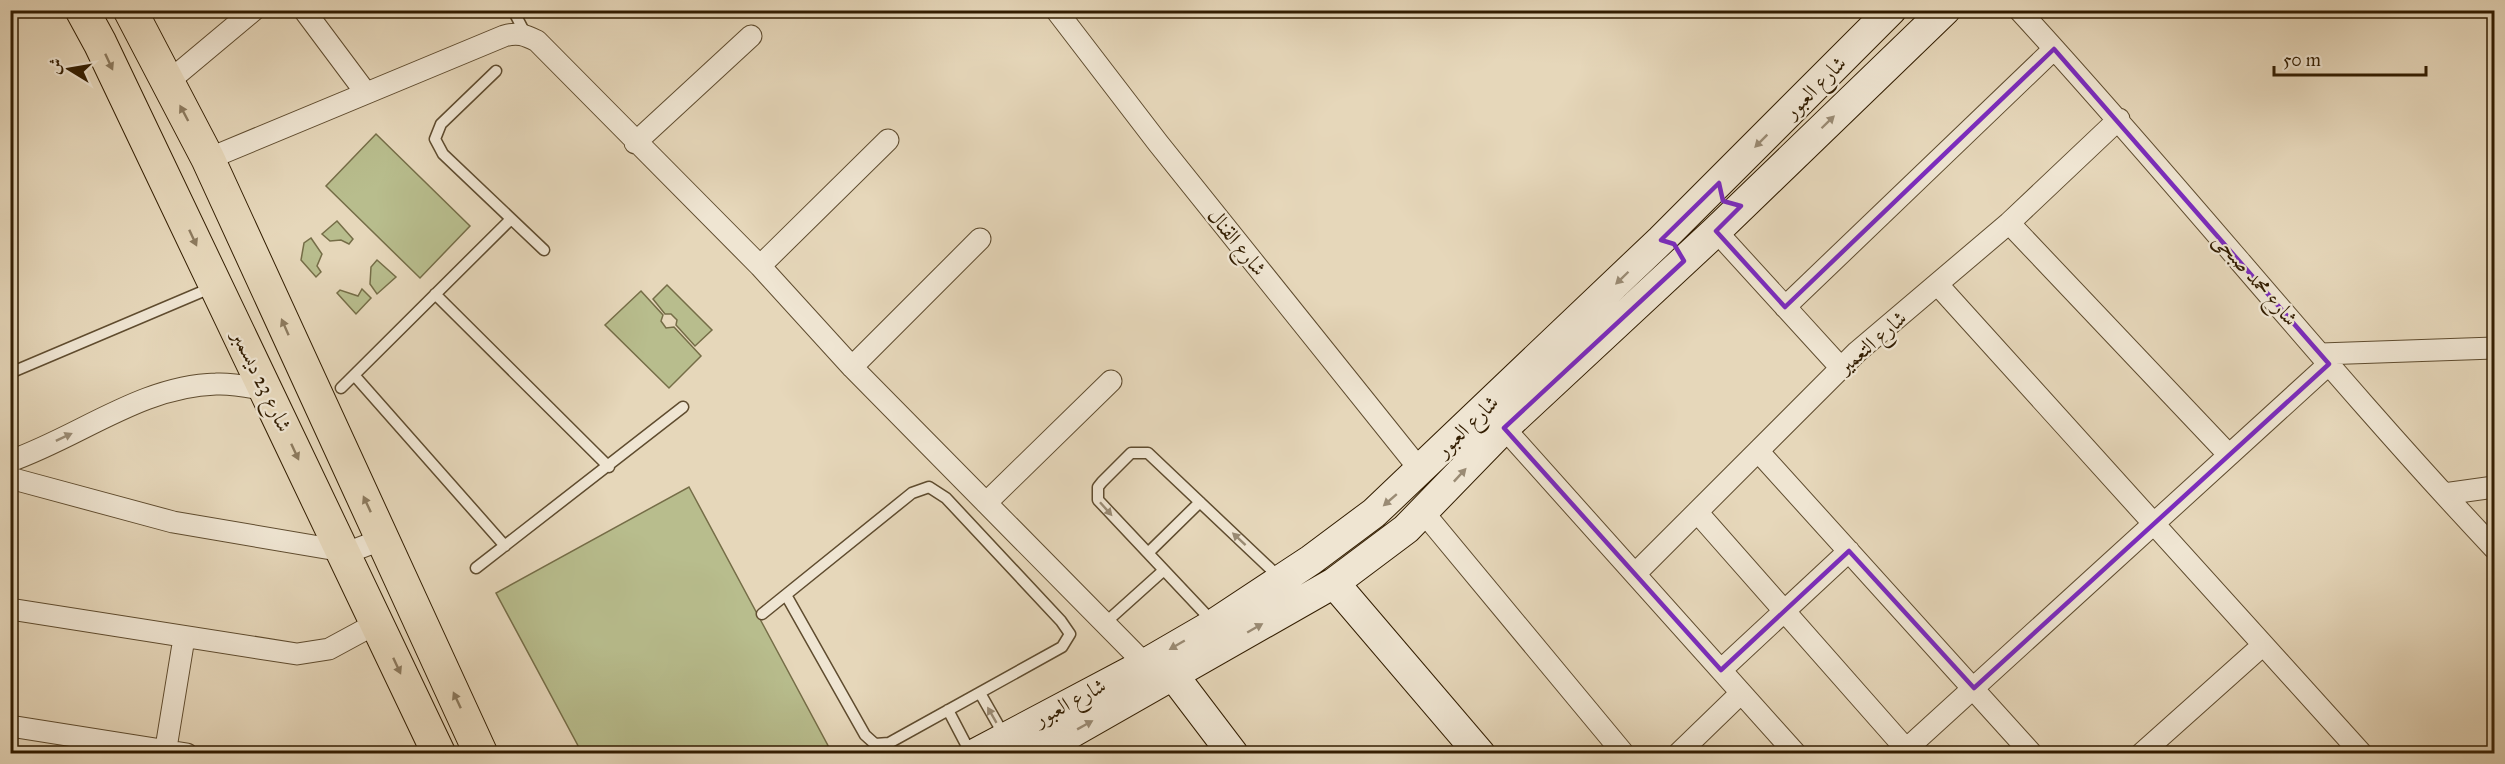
<svg xmlns="http://www.w3.org/2000/svg" width="2505" height="764" font-family="'IM FELL Great Primer',Amiri,serif">
<rect width="100%" height="100%" fill="#e6d7ba"/>
<filter id="stains"><feTurbulence type="fractalNoise" baseFrequency=".00333" numOctaves="4"/><feColorMatrix values="0 0 0 0 .2 0 0 0 0 .09 0 0 0 0 .02 0 0 0 .5 -.17"/></filter>
<radialGradient id="worn" r=".72"><stop offset=".6" stop-color="#630" stop-opacity="0"/><stop offset="1" stop-color="#630" stop-opacity=".3"/></radialGradient>
<path fill="#b8bd8d" stroke="#756d47" stroke-width="1.5" d="M376,134L470,226L420,278L326,186Z
M337,221L353,239L349,244L341,240L330,241L322,234Z
M311,238L322,254L317,266L321,272L316,277L301,260L304,243Z
M377,260L396,277L377,294L370,284L371,267Z
M667,285L712,330L695,346L676,325L677,320L671,314H665L653,299Z
M362,289L371,298L356,314L337,293L340,290L358,296Z
M641,291L663,315L661,321L666,328L674,327L701,356L669,388L605,325Z
M689,487L832,753H582L496,593Z"/>
<g fill="none" stroke-linecap="round" stroke-linejoin="round">
<defs>
<path id="lane" d="M513,10L526,35
M496,71L441,124L435,139L443,154L544,250
M435,294L609,467
M10,373L213,287
M354,375L505,546
M341,388L511,219
M1148,553L1200,502
M476,568L683,407
M762,614L912,493L929,487L946,498L1061,621L1070,634L1062,647L889,743L875,744L865,735L786,595
M1212,621L1098,500V487L1102,482L1131,453H1148L1279,577
M1105,623L1164,570
M980,693L1005,737
M948,710L971,754"/>
<path id="street" d="M304,10L366,93
M1056,10L1158,143L1421,471
M2019,10C2181,186 2330,374 2494,548
M168,82L254,10
M635,143L751,36
M208,159L504,36C518,32 525,35 537,41L760,266L852,367L1145,664
M2009,223L2229,455
M1716,231L1841,368
M760,266L888,140
M1938,285L2362,754
M1785,307L2054,49
M2321,354L2494,348
M852,367L980,239
M1504,428L1796,754
M1758,451L2032,754
M10,461C79,437 141,386 216,384C233,383 249,387 266,390
M10,478L173,522L349,552L383,539
M2444,494L2494,487
M986,503L1111,381
M1697,512L1906,749
M1424,513L1624,754
M1635,574L1857,352L2009,223L2119,119
M10,609L297,654L329,649L377,623
M1721,670L1849,551
M10,726L187,754
M165,754L184,638
M1678,754L1741,693
M1901,754L2329,364
M2141,754L2263,645"/>
<path id="secondary" d="M1334,583L1480,754
M1173,675L1233,754
M975,754L1145,664L1214,624L1311,560L1374,513L1661,240L1891,10
M1034,754L1334,583L1406,529L1504,428L1716,231L1945,10"/>
<path id="primary" d="M82,10L100,43L439,754
M130,10L208,159L481,754"/>
</defs>
<use href="#lane" stroke="#5f4c2f" stroke-width="13"/>
<use href="#street" stroke="#5f4c2f" stroke-width="23"/>
<use href="#secondary" stroke="#321d01" stroke-width="32"/>
<use href="#primary" stroke="#321d01" stroke-width="35"/>
<use href="#lane" stroke="#efe5d2" stroke-width="10"/>
<use href="#street" stroke="#efe5d2" stroke-width="21"/>
<use href="#secondary" stroke="#efe5d2" stroke-width="30"/>
<use href="#primary" stroke="#e6d7ba" stroke-width="33"/>
</g>
<defs><path id="oneway-solid" d="M-6-.8H1V-3.2L6.5 0L1 3.2V.8H-6Z" transform="scale(1.5)"/></defs>
<g fill="#8c7a5e">
<use href="#oneway-solid" transform="translate(109 62) rotate(65)"/>
<use href="#oneway-solid" transform="translate(184 113) rotate(-118)"/>
<use href="#oneway-solid" transform="translate(193 238) rotate(65)"/>
<use href="#oneway-solid" transform="translate(285 327) rotate(-114)"/>
<use href="#oneway-solid" transform="translate(295 452) rotate(65)"/>
<use href="#oneway-solid" transform="translate(367 504) rotate(-115)"/>
<use href="#oneway-solid" transform="translate(397 666) rotate(65)"/>
<use href="#oneway-solid" transform="translate(457 700) rotate(-115)"/>
</g>
<g fill="#9a8b74">
<use href="#oneway-solid" transform="translate(1828 122) rotate(-44)"/>
<use href="#oneway-solid" transform="translate(1761 141) rotate(135)"/>
<use href="#oneway-solid" transform="translate(1622 278) rotate(136)"/>
<use href="#oneway-solid" transform="translate(64 437) rotate(-25)"/>
<use href="#oneway-solid" transform="translate(1460 475) rotate(-47)"/>
<use href="#oneway-solid" transform="translate(1390 500) rotate(139)"/>
<use href="#oneway-solid" transform="translate(1106 509) rotate(48)"/>
<use href="#oneway-solid" transform="translate(1239 539) rotate(-137)"/>
<use href="#oneway-solid" transform="translate(1255 628) rotate(-30)"/>
<use href="#oneway-solid" transform="translate(1177 645) rotate(150)"/>
<use href="#oneway-solid" transform="translate(992 715) rotate(-120)"/>
<use href="#oneway-solid" transform="translate(1085 725) rotate(-29)"/>
</g>
<path fill="none" stroke="#7b2cbf" stroke-width="4.5" stroke-linejoin="round" d="M2054,49L2329,364L1974,688L1849,551L1721,670L1504,428L1684,261L1674,244L1661,240L1719,183L1723,201L1741,206L1716,231L1785,307Z"/>
<g text-anchor="middle" stroke-width="4.5" stroke-linejoin="round" paint-order="stroke">
<g font-size="21" fill="#321d01" stroke="#efe5d2">
<text transform="translate(1815 87) rotate(-45)" y="7">شارع العبور</text>
<text transform="translate(1237 242) rotate(51)" y="7">شارع القنال</text>
<text transform="translate(2256 279) rotate(49)" y="7">شارع محمد صبحى</text>
<text transform="translate(1872 342) rotate(-41)" y="7">شارع التعمير</text>
<text transform="translate(262 381) rotate(64)" y="7">شارع 23 ديسمبر</text>
<text transform="translate(1467 426) rotate(-44)" y="7">شارع العبور</text>
<text transform="translate(1070 702) rotate(-28)" y="7">شارع العبور</text>
</g>
</g>
<rect width="2505" height="764" fill="none" stroke="#e6d7ba" stroke-width="36"/>
<rect x="12" y="12" width="2481" height="740" fill="none" stroke="#321d01" stroke-width="3"/>
<rect x="18" y="18" width="2469" height="728" fill="none" stroke="#321d01" stroke-width="1.5"/>
<g transform="translate(69 69) rotate(281)" stroke="#efe5d2" stroke-width="4.5" paint-order="stroke">
<path d="M0-4.5L10 22L0 15L-10 22Z" fill="#321d01"/>
<text y="-9" font-size="16" font-weight="bold" text-anchor="middle" fill="#321d01">ش</text>
</g>
<path d="M2274 66v9h152v-9" fill="none" stroke="#321d01" stroke-width="3"/>
<text x="2283" y="66" font-size="18" fill="#321d01" stroke="#efe5d2" stroke-width="4.5" paint-order="stroke">50 m</text>
<rect width="100%" height="100%" filter="url(#stains)"/>
<rect width="100%" height="100%" fill="url(#worn)"/>
</svg>
